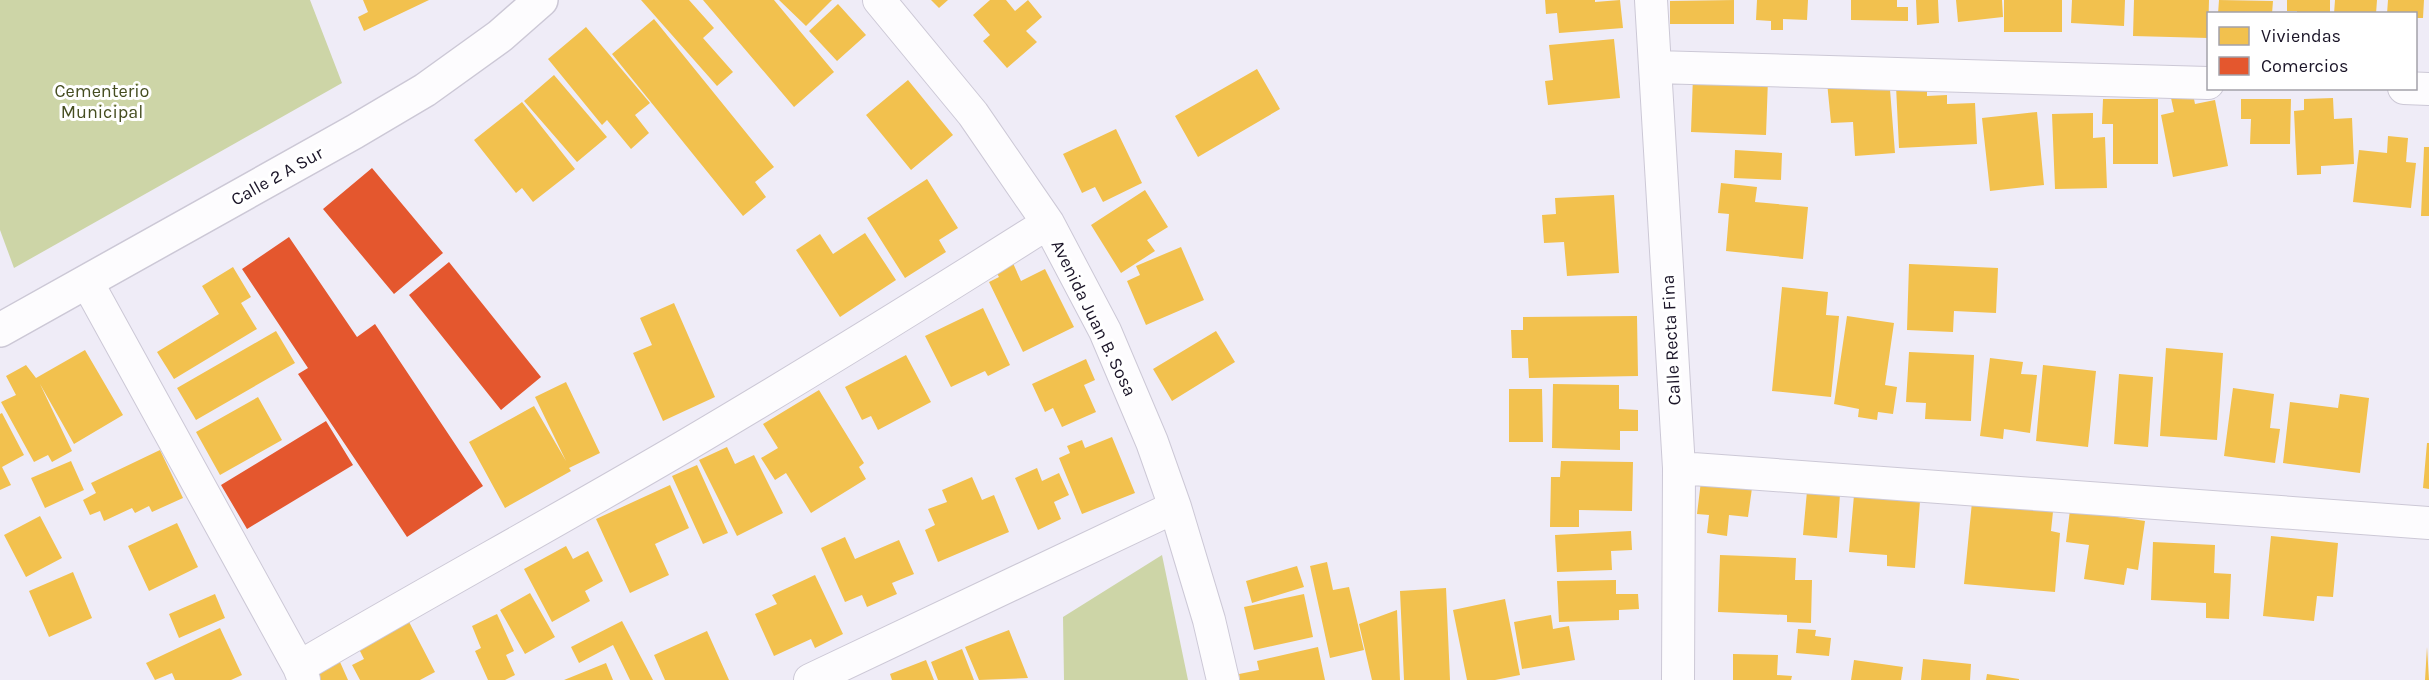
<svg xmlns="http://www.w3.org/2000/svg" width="2429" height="680" font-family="Karla,sans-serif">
<rect width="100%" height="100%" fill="#efecf7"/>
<path fill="#cdd5a7" d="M0,0H310L342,83L14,268L0,230Z
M1162,555L1188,680H1064L1063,617Z"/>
<path fill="#f2c14e" d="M363,0H429L364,31L358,17L368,12Z
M641,0H689L714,28L703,38L733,72L717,86Z
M703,0H774L834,72L794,107Z
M779,0H832L806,26Z
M931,0H948L939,8Z
M990,0H1006L1015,11L1028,0L1042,17L1026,31L1037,42L1007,68L983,41L990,35L973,15Z
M1545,0H1595V2L1620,0L1623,28L1559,33L1557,13L1546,14Z
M1734,0V24H1670V1Z
M1757,0H1808L1807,20L1783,19V30H1771V21L1756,20Z
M1851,0H1897V7H1908V21L1851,20Z
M1916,0H1938L1939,23L1917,25Z
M1956,0H2002L2003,17L1958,22Z
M2004,0H2062V32H2004Z
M2072,0H2125L2124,26L2071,23Z
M2134,0H2209L2208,38L2133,36Z
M2219,0L2273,1L2272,14H2218Z
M2287,0H2330V13L2297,14V11H2287Z
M2335,0H2377L2376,14H2334Z
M2388,0H2424L2423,18H2416V14H2387Z
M838,4L866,35L837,61L809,31Z
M654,19L774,167L755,182L766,197L743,216L612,54Z
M586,27L650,103L635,115L649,133L631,149L607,120L602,125L548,59Z
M1614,39L1620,98L1548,105L1545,81L1553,80L1549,45Z
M1257,69L1280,109L1198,157L1175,116Z
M554,75L607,137L577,162L524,101Z
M1693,76L1768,79L1766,135L1691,132Z
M1889,77L1895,153L1855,156L1853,122L1831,123L1827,82Z
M908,80L953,135L911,170L866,115Z
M1927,84V96L1947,95V104L1975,103L1977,144L1899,148L1896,86Z
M2193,94L2195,104L2215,100L2228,166L2173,177L2161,115L2174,112L2171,98Z
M2333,98L2334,119L2352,118L2354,164L2321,166V174L2297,175L2294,111L2304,110V99Z
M2103,99H2158V164H2113V124H2102Z
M2241,99H2291L2290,144H2250L2251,119H2241Z
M522,102L575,169L533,202L522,188L516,193L474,140Z
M2037,112L2044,185L1990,191L1982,118Z
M2093,113V138L2105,137L2107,188L2055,189L2052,114Z
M1116,129L1142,183L1103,202L1095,187L1082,193L1063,154Z
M2388,136L2408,138L2406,162L2416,163L2411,208L2353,202L2359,150L2387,153Z
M2424,147H2429V216H2421Z
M1735,150L1782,153L1781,180L1734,178Z
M927,179L958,228L939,240L946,252L905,278L867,218Z
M1721,183L1757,187L1755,202L1808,207L1803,259L1726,251L1729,214L1718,213Z
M1145,190L1168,227L1147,240L1155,251L1121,273L1091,225Z
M1614,195L1619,273L1567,276L1564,242L1544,243L1542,215L1556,214L1555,198Z
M865,233L896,280L840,317L796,250L820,234L833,254Z
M1181,247L1204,300L1146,325L1127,281L1140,275L1136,266Z
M1012,261L1021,281L1045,269L1074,327L1023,352L989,282L999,277L995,270Z
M1909,264L1998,268L1996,313L1954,311L1953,332L1907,330Z
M233,267L251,297L241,303L257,329L174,379L157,352L219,314L202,286Z
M1782,287L1828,292L1826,315L1839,316L1831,397L1772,391Z
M674,303L715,397L663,421L633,353L652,345L640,318Z
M983,308L1010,365L988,376L985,371L951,387L925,336Z
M1637,316L1638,376L1529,378L1528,358H1512L1511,330H1523V317Z
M1847,316L1894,323L1885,385L1897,387L1893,414L1878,412L1877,420L1858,417L1859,409L1834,404Z
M276,331L295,363L196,420L177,388Z
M1216,331L1235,362L1172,401L1153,369Z
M2166,348L2223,353L2217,440L2160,436Z
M85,350L123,415L74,444L40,384L72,451L52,462L48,455L34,462L1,402L16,395L6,376L26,365L36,378Z
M1909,352L1974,355L1971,421L1925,419L1926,403L1906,402Z
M906,355L931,402L878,430L871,416L862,420L845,387Z
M1990,358L2023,362L2021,374L2037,375L2030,433L2004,429L2003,439L1980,436Z
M1086,359L1095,380L1084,385L1096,412L1062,427L1053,408L1045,412L1032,384Z
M2043,365L2096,371L2088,447L2036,441Z
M2119,374L2153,377L2148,447L2114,444Z
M566,382L600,453L569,468L571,471L505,508L469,442L534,406L566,461L535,397Z
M1553,384L1619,385V409L1638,410V431H1620V450L1552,448Z
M2233,388L2274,394L2270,428L2280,429L2275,463L2224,456Z
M1509,389H1542L1543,442H1509Z
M819,390L864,463L859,467L866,479L811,513L786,473L775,480L761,458L778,448L763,424Z
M2340,394L2369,398L2360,473L2283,463L2290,402L2338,408Z
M258,397L282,440L220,475L196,432Z
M2,413L24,455L2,467L11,485L0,490V414Z
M1112,437L1135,493L1082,514L1059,458L1070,453L1067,446L1082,440L1085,448Z
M2427,443H2429V489L2423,488Z
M727,447L735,464L754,455L783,513L737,536L699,460Z
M160,450L183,498L152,512L149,506L135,513L132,508L104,521L100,511L90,515L83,500L96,493L91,483Z
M71,461L84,490L45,508L31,478Z
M1561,461L1633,462L1632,511L1579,510V527H1550L1551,477H1560Z
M697,465L728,533L703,544L672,476Z
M1037,468L1042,481L1059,473L1069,495L1054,502L1061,519L1038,530L1015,478Z
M972,477L982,500L994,495L1009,532L938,562L925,530L935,525L928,509L947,502L942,490Z
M1701,481L1752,488L1748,517L1729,515L1727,536L1707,533L1709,515L1697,514Z
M670,485L689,528L655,544L669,575L630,593L596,519Z
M1807,491L1840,494L1837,538L1803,535Z
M1854,495L1920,501L1915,568L1887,566V555L1849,552Z
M1972,502H2054L2051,531L2060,533L2055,592L1964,584Z
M2070,510L2145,521L2138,570L2127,568L2124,585L2084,579L2089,545L2066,542Z
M40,516L62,558L26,577L4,535Z
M177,523L198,567L149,591L128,546Z
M1631,531L1632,550L1611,551L1612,570L1557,572L1555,535Z
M2271,536L2338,543L2333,597L2317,596L2314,621L2263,616Z
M845,537L855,559L899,540L914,574L892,583L897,594L867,607L862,595L845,602L821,548Z
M2153,542L2215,545L2214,573L2231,574L2229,619L2206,618V603L2151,600Z
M566,546L573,559L588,551L603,581L585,591L590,601L552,622L524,569Z
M1720,555L1796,558L1795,580H1812L1811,623L1787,622V615L1718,612Z
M1327,562L1333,590L1349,587L1364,650L1330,658L1310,566Z
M1297,566L1304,587L1252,603L1246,581Z
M73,572L92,618L49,637L29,591Z
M815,575L843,634L815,648L811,639L774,656L755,614L777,604L772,595Z
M1616,580V594H1638L1639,609L1619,610V620L1559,622L1557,581Z
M1446,588L1450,680H1404L1400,591Z
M530,593L555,637L525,654L500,610Z
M215,594L225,618L179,638L169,614Z
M1304,594L1313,637L1254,650L1244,607Z
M1505,599L1520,675L1495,680H1467L1453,610Z
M1397,610L1400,680H1372L1359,624Z
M497,614L514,651L506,655L515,675L505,680H488L475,651L481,648L472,626Z
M1551,615L1553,629L1569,626L1575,660L1522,669L1514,622Z
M408,620L435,672L420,680H360L352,665L364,659L358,647Z
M622,621L653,680H630L613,645L579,663L571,647Z
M220,628L242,675L231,680H175L172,673L155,680L146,663Z
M1798,629L1816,630L1815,636L1831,638L1829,656L1796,653Z
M1009,630L1028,678L979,680L965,647Z
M707,631L729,680H665L654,655Z
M1318,647L1325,680H1240L1239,674L1259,670L1257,661Z
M2427,647L2429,680H2425Z
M962,649L974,680H938L931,662Z
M1733,654L1778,655L1777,675L1792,676L1791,680H1733Z
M1923,659L1971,664L1970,680H1921Z
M926,660L934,680H892L890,674Z
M1854,660L1903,667L1901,680H1851Z
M340,662L348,680H309L307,676Z
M606,663L613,680H564Z
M1987,674L2019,679V680H1986Z"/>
<path fill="#e4572e" d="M372,168L443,253L394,294L323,209Z
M289,237L357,337L375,324L483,486L407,537L298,374L308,368L242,269Z
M449,262L541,377L501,410L409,295Z
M326,421L353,465L247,529L221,485Z"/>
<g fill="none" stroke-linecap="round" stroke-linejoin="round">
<defs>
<path id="minor" d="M879,0L973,114L1048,223L1105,331L1152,442L1175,507L1209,620L1223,680
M1651,0L1679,468L1678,680
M1655,67L2208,83
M2404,88L2429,89
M87,282L299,667L304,680
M1679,468L2429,523
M299,667C427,592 557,521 685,446C807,374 928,299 1048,223
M810,680L1175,507"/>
<path id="major" d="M0,330L354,132L425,90L500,36L541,0"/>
</defs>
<use href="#minor" stroke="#ccc8d6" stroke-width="34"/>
<use href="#major" stroke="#ccc8d6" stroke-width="36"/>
<use href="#minor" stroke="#fdfcfe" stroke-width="32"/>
<use href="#major" stroke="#fdfcfe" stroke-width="33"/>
</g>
<g text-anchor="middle" stroke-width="6" stroke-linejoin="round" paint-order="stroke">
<g font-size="18" fill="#454d20" stroke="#fff">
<text x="102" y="97">Cementerio<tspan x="102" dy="21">Municipal</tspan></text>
</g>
<g font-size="18" fill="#1a1427" stroke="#fff">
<text transform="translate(277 176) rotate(-29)" y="6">Calle 2 A Sur</text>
<text transform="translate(1094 318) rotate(64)" y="6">Avenida Juan B. Sosa</text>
<text transform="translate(1671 340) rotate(-93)" y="6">Calle Recta Fina</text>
</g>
</g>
<rect x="2207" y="12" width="210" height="78" fill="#ffffff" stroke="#a3a1a9" stroke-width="1.5"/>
<rect x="2219" y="27" width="30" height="18" fill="#f2c14e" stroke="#a3a1a9" stroke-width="1.5"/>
<text x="2261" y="42" font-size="18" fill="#1a1427">Viviendas</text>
<rect x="2219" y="57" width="30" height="18" fill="#e4572e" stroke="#a3a1a9" stroke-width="1.5"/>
<text x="2261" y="72" font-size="18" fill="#1a1427">Comercios</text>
</svg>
